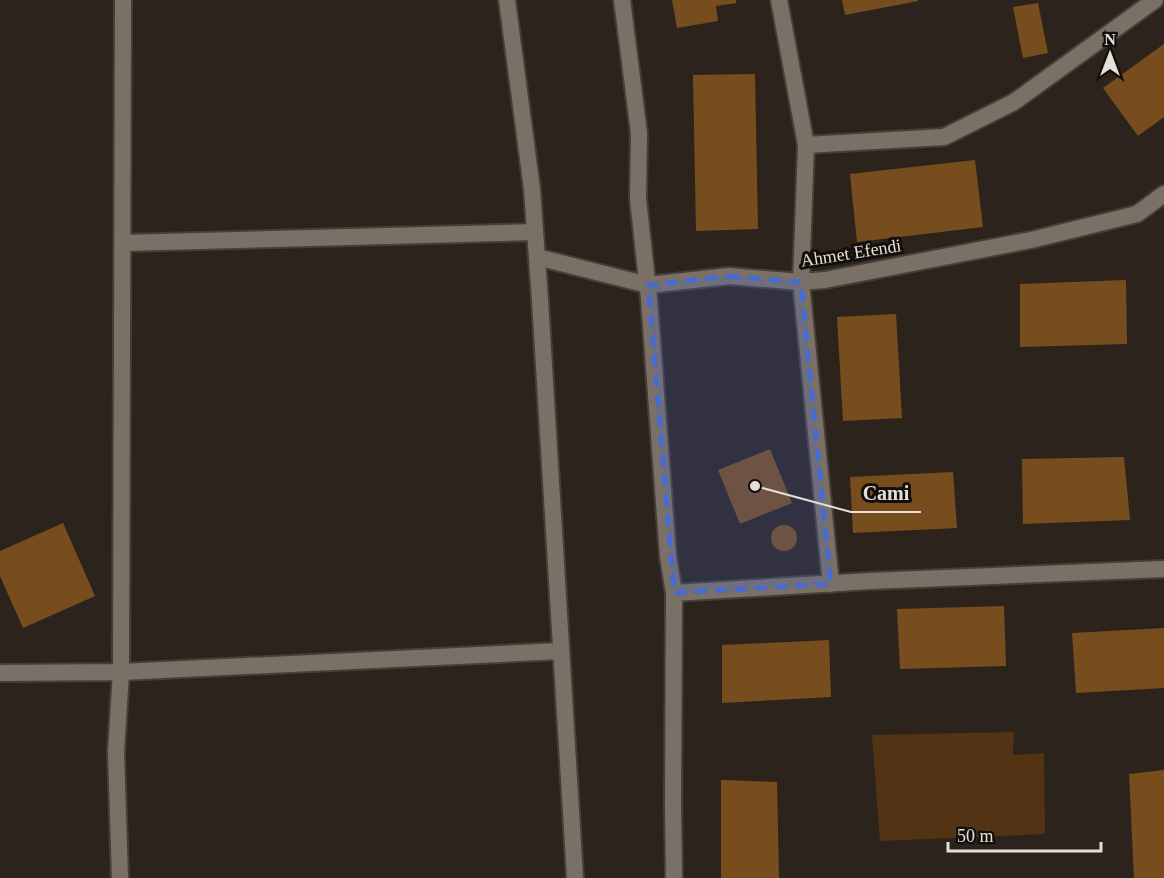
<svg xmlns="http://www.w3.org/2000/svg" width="1164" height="878" font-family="'Times New Roman',serif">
<rect width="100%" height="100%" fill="#2c241c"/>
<path fill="#523414" d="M1014,732L1013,755L1044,753L1045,834L880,841L872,735Z"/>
<path fill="#784d1e" d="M672,0H736V3L716,6L718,21L677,28Z
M842,0H918V1L845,15Z
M1038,3L1048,53L1023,58L1013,7Z
M1164,44V117L1138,136L1103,88Z
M755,74L758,229L696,231L693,75Z
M975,160L983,227L857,242L850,174Z
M1126,280L1127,344L1020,347V284Z
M896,314L902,418L843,421L837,317Z
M770,449L792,503L740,524L718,470Z
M1124,457L1130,520L1023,524L1022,459Z
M953,472L957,528L853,533L850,477Z
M63,523L95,596L23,628L0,576V551Z
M771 538a13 13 0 1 1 26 0a13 13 0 1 1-26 0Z
M1004,606L1006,666L900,669L897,609Z
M1164,628V688L1076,693L1072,633Z
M829,640L831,697L722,703V645Z
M1164,770V878H1134L1129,774Z
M721,780L777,782L779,878H721Z"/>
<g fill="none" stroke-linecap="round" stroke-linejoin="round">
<defs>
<path id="minor" d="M507,0L532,189L540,300L575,878
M622,0L639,133L638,199L649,299L668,557L674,593L673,804L674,878
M779,0L806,145L801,282L831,584
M806,145L944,137L1014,102L1155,0
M123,243L535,232
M537,257L648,285L729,276L801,282L825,280L1031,240L1137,214L1164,194
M674,593L870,581L1164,569
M0,673L121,672L561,651
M120,878L116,752L121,672L123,0"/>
</defs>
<use href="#minor" stroke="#463f39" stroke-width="20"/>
<use href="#minor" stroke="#7a7066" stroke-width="16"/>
</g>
<path fill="#456bd8" fill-opacity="0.2" stroke="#456bd8" stroke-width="4.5" stroke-dasharray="12 8" stroke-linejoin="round" d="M729,276L801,282L831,584L674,593L648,285Z"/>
<g text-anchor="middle" stroke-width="6" stroke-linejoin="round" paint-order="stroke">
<g font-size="18" fill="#e5dfda" stroke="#120e0a">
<text transform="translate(851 253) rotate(-9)" y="6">Ahmet Efendi</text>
</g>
</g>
<path fill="none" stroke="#e5dfda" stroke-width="2" d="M755 486L851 512H921"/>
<circle fill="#e5dfda" stroke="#120e0a" stroke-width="2" cx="755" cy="486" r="6"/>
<g font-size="20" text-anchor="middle" font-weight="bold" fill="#e5dfda" stroke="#120e0a" stroke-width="6" stroke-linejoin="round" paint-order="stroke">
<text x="886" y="500">Cami</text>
</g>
<g transform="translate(1110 54)" stroke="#120e0a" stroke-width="4.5" paint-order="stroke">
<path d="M0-4.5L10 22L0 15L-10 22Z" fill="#e5dfda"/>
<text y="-9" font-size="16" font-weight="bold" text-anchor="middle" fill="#e5dfda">N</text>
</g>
<path d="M948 842v9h153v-9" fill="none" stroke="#e5dfda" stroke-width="3"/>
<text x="957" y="842" font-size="18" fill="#e5dfda" stroke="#120e0a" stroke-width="4.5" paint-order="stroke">50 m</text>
</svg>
